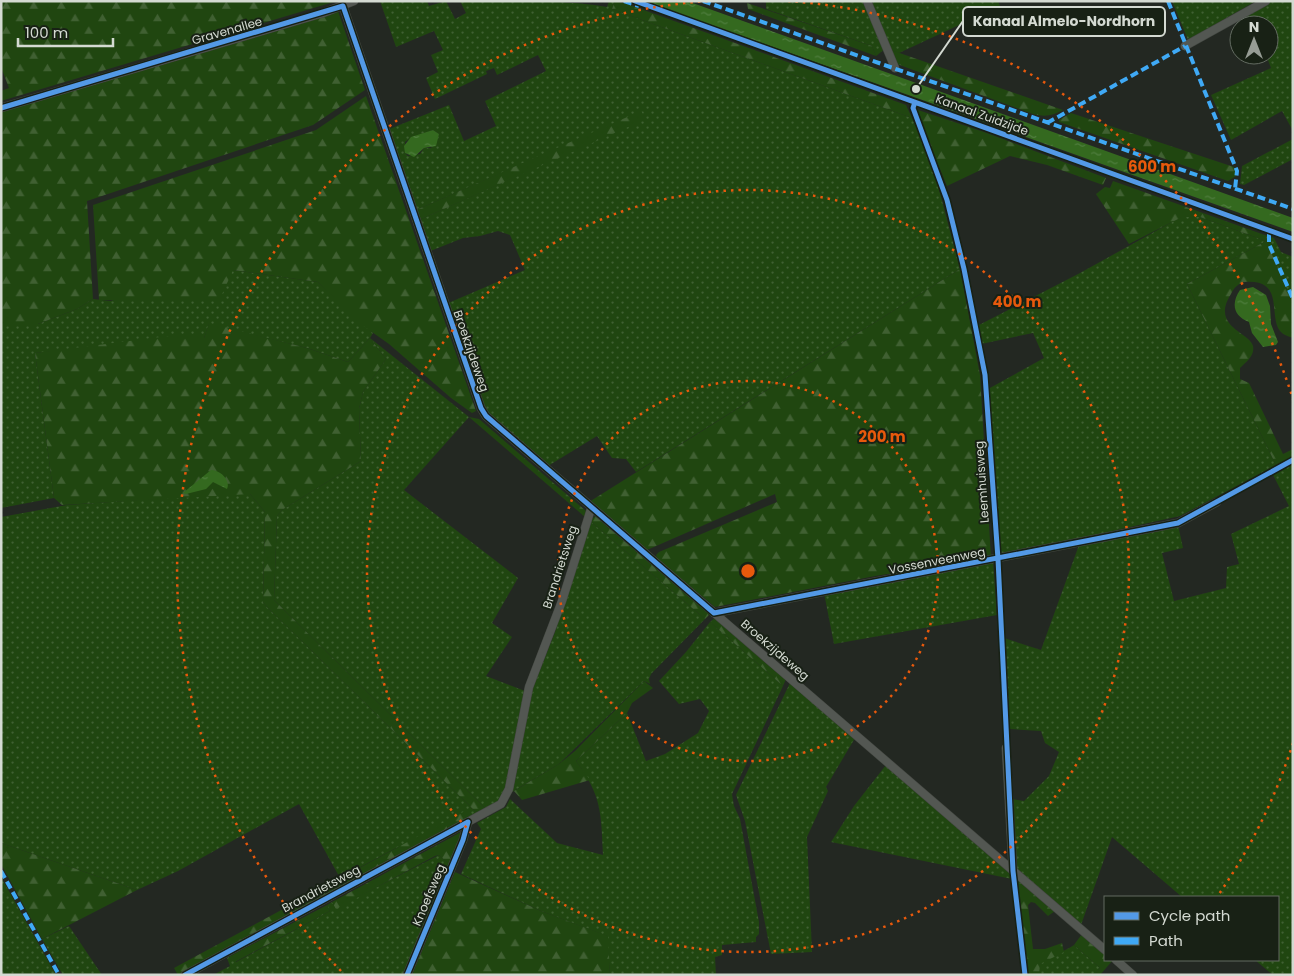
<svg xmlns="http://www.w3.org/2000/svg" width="1294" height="976" font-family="Poppins,sans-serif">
<defs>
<pattern id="grass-dots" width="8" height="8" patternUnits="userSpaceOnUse" patternTransform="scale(1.25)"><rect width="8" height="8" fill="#204610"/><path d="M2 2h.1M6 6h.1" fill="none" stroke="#406032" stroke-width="1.8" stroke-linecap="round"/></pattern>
<pattern id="forest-firs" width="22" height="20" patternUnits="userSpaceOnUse" patternTransform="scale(1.25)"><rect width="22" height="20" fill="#204610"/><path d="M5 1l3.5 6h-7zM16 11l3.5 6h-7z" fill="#406032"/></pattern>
<pattern id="water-ripples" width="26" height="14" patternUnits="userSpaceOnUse" patternTransform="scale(1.25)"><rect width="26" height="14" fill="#34691f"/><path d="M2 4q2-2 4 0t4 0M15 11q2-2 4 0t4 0" fill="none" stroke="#507e3f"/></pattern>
</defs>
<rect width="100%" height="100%" fill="#232822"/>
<path fill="url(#grass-dots)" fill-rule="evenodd" d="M380,1H427L429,6L446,1L455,19L466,13L460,1C499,1 573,0 607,7L609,1H615L612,9L912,118L932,163L960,269L636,472L626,459L612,458L597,436L548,466L491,419L480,401L446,304L525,270L510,235L498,231L480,236L463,238L428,252L417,221L645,118L641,112L414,211L387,130L449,105L464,141L496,126L485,101L546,71L538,55L497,75L494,68L486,71L487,74L435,99L426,78L438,72L431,55L443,50L434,31L396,47ZM433,130L439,134L431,148H424L420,154L408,156L405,153V142L411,138Z
M766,1H865L885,49L876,56L872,46L766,9Z
M876,1H998L1000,6L899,53L891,50L872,3Z
M1172,1H1256L1188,40Z
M1270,1H1293V131L1282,111L1231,140L1211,95L1271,68L1266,55H1269V25H1251L1246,15Z
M1293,139V159L1244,185L1240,184L1242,166Z
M1181,217H1200L1266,241L1262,234L1274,238L1281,252L1293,257V304L1266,241L1187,284L1276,465L1180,516L999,556L988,389L1044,358L1033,333L981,344L977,326L1080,273Z
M233,270L318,282L373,333L370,338L469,417L404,490L518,578L492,623L512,637L486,676L525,691L505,796L487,810L274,600L277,516L282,510L361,461L359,409L363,392L386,359L370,338L348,362L307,348L209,324L204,338L35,353L54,498L1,508V324H38L77,309L93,299L110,301Z
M1293,462V975H1273L1255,960H1278V897H1182L1112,837L1081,925L1017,870L1012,799L1024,801L1049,776L1059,752L1045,743L1041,731L1009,729L1004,638L1041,650L1079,545L1178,525L1183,548L1162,553L1174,601L1226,588L1227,567L1239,564L1231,534L1289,506L1272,473Z
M240,493L250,494L265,512L263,602L267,607L478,814L396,848L340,878L299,804L178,871L137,890L1,843V517L67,505Z
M590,521L705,619L651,674L649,679L650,684L644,681L559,764L512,792L531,693L555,632Z
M993,561L997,615L834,644L824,593Z
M710,622L783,686L732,794L734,806L740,819L759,922V934L756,937V942L722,945V955L715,957L716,975H610L607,936L541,911L461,874L481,829L477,823L506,807L510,799L557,843L603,855C601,813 602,796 576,761L627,713L646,761L665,754L698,733L709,711L700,699L679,704L659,681L686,652Z
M790,683L855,738L826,787L828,791L807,837L812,952L771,954L745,821L736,795Z
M886,765L1010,871L1012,879L831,842L854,806Z
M439,855L450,865L404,975H213L230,966L227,958L232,955L236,962L330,911L327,905L332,902L336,908Z
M1,877L56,975H1Z
M69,926L102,975H63L42,939Z
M1074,945L1100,968L1094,975H1039C1039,971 1037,966 1041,963C1049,955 1064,952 1074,945Z"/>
<path fill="url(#forest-firs)" d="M1,1H337L1,101V91L9,88L1,67Z
M615,1L627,4L906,105L912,118L612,9Z
M747,3L872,46L876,56L748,9Z
M338,11L365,90L313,125L87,201L93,299L77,309L38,324H1V112Z
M891,50L1063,110C1052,116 1045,117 1033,114L897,64Z
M366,96L476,411L472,413L451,398L389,344L362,325L318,282L233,270L219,301L99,300L93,205L316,130Z
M915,109L984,132L1106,178L1103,185L1047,165L1010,156L947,186Z
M641,111L646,119L417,221L414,211Z
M1071,113L1234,167L1236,176L1228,181L1059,122V120Z
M1113,181L1262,234L1265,238L1293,304V338C1288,336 1283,335 1280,331C1268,315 1285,279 1245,282C1238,283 1234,288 1231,294C1210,327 1250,332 1253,346C1255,356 1246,362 1240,368V379L1249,383L1283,454L1293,449V456L1276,465L1187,284L1266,241L1200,217H1182L1129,244L1096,194L1105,187L1110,188Z
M960,269L980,375L991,558L875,576L715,607L657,559L656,555L659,552L777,502L775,494L647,550L589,502Z
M209,323L307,348L348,362L370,338L386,359L363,392L359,409L361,461L282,510L277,516L274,600L487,810L478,814L267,607L263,602L265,512L250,494L62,505L54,498L35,353L161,337L193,334L204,338Z
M469,417L479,419L586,511L585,517Z
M595,516L708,613L709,615L705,619L590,521Z
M716,617L786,679L783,686L710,622Z
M644,681L653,688L632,703L627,713L576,761L590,780L522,800L514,791L559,764L575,751Z
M465,811L472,818L178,975L174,968Z
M463,831L450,865L439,855L435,856L336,909L332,902Z
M1,843L137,890L42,939L1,864Z
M455,872L541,911L608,936L610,975H412Z
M1017,878L1055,911L1048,916L1035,903L1031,902L1028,905L1033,949H1045L1062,943L1064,952L1040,964L1039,975H1027Z
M327,905L330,911L235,962L232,955Z
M1082,934L1105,953V960H1113L1100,975H1094L1100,968L1074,945Z"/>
<path fill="url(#water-ripples)" d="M644,1H687L1293,218V232Z
M433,130L439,134L436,146L424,148L414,157L405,153L404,146L411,137Z
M1253,287L1266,295L1270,306L1271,324L1278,342L1276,345L1263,347L1252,333L1249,322C1233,316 1231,303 1240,290Z
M211,470C220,470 231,480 227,489L213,482L206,489L186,494L183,493Z"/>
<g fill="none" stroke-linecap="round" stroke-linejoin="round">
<defs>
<path id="minor" d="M867,1L895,68
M343,6L481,408L486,416L1105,950
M1185,46L1266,1
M1,108L323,13L354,1
M714,613L1178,523L1217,502
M1006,748L1013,871
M1116,960L1133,975
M185,975L501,804L509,789L529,687L562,601L591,509
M407,975L463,840L468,822"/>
</defs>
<use href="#minor" stroke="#41453f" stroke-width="9"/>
<use href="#minor" stroke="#535752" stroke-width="8"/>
<path stroke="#3fa9f5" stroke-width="4" stroke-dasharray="8 4" stroke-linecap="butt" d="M624,1L639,6
M703,1L1293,209
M1168,1L1237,171L1235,189
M1047,123L1185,46
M1269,234V244L1293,299
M1,871L59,975"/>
<defs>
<path id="cycleway" d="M635,1L1293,239
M915,102L913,108L947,200L964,269L985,375L998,559L1013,871L1025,975
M1,108L343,6L481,408L486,416L714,613L1178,523L1293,460
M185,975L468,822
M407,975L463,840L468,822"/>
</defs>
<use href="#cycleway" stroke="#182115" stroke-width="8"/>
<use href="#cycleway" stroke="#5399e6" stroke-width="5"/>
</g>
<g fill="none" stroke="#e8590c" stroke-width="2.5" stroke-dasharray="2.5 5">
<circle cx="748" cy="571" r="190"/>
<circle cx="748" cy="571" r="381"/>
<path d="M1293 743A571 571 0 0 1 1219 894M341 971A571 571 0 0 1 708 1M788 1A571 571 0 0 1 1293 399"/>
</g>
<g text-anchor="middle" stroke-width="4" stroke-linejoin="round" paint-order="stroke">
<g font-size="12" fill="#d4dad2" stroke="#182115">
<text transform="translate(227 31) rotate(-16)" y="4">Gravenallee</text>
<text transform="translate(982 115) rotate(20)" y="4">Kanaal Zuidzijde</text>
<text transform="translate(471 351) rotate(71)" y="4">Broekzijdeweg</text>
<text transform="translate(982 482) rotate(-94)" y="4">Leemhuisweg</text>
<text transform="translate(937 561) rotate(-11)" y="4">Vossenveenweg</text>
<text transform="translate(560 567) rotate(-72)" y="4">Brandrietsweg</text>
<text transform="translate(775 650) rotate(41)" y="4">Broekzijdeweg</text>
<text transform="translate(321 889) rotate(-28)" y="4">Brandrietsweg</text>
<text transform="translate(429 895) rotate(-67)" y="4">Knoefsweg</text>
</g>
</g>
<circle cx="748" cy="571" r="8" fill="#e8590c" stroke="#182115" stroke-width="2.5"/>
<g font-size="15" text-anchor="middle" font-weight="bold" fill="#e8590c" stroke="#182115" stroke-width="4" stroke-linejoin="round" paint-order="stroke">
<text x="1152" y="172">600 m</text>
<text x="1017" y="307">400 m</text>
<text x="882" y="442">200 m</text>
</g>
<path fill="none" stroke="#d4dad2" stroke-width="2" d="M916 89L963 21"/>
<circle fill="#d4dad2" stroke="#182115" stroke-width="2" cx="916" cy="89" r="5"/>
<rect fill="#182115" stroke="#d4dad2" stroke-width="2" x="963" y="7" width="202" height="29" rx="5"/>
<g font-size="14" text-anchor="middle" font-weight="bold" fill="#d4dad2">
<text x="1064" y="26">Kanaal Almelo-Nordhorn</text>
</g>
<rect width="1294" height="976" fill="none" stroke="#d4dad2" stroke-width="5"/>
<rect x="1104" y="896" width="175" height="65" fill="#182115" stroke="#636b61"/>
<rect x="1114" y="912" width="25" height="8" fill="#5399e6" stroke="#636b61"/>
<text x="1149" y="921" font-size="15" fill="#d4dad2">Cycle path</text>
<rect x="1114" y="937" width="25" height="8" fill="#3fa9f5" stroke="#636b61"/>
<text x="1149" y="946" font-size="15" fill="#d4dad2">Path</text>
<g transform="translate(1254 40)"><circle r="24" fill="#182115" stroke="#636b61"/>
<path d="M0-4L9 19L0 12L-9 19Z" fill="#969c94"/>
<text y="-8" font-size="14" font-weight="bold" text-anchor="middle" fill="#d4dad2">N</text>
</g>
<path d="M18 38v8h95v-8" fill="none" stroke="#d4dad2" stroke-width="2.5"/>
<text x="25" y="38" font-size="15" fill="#d4dad2" stroke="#182115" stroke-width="4" paint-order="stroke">100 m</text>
</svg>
